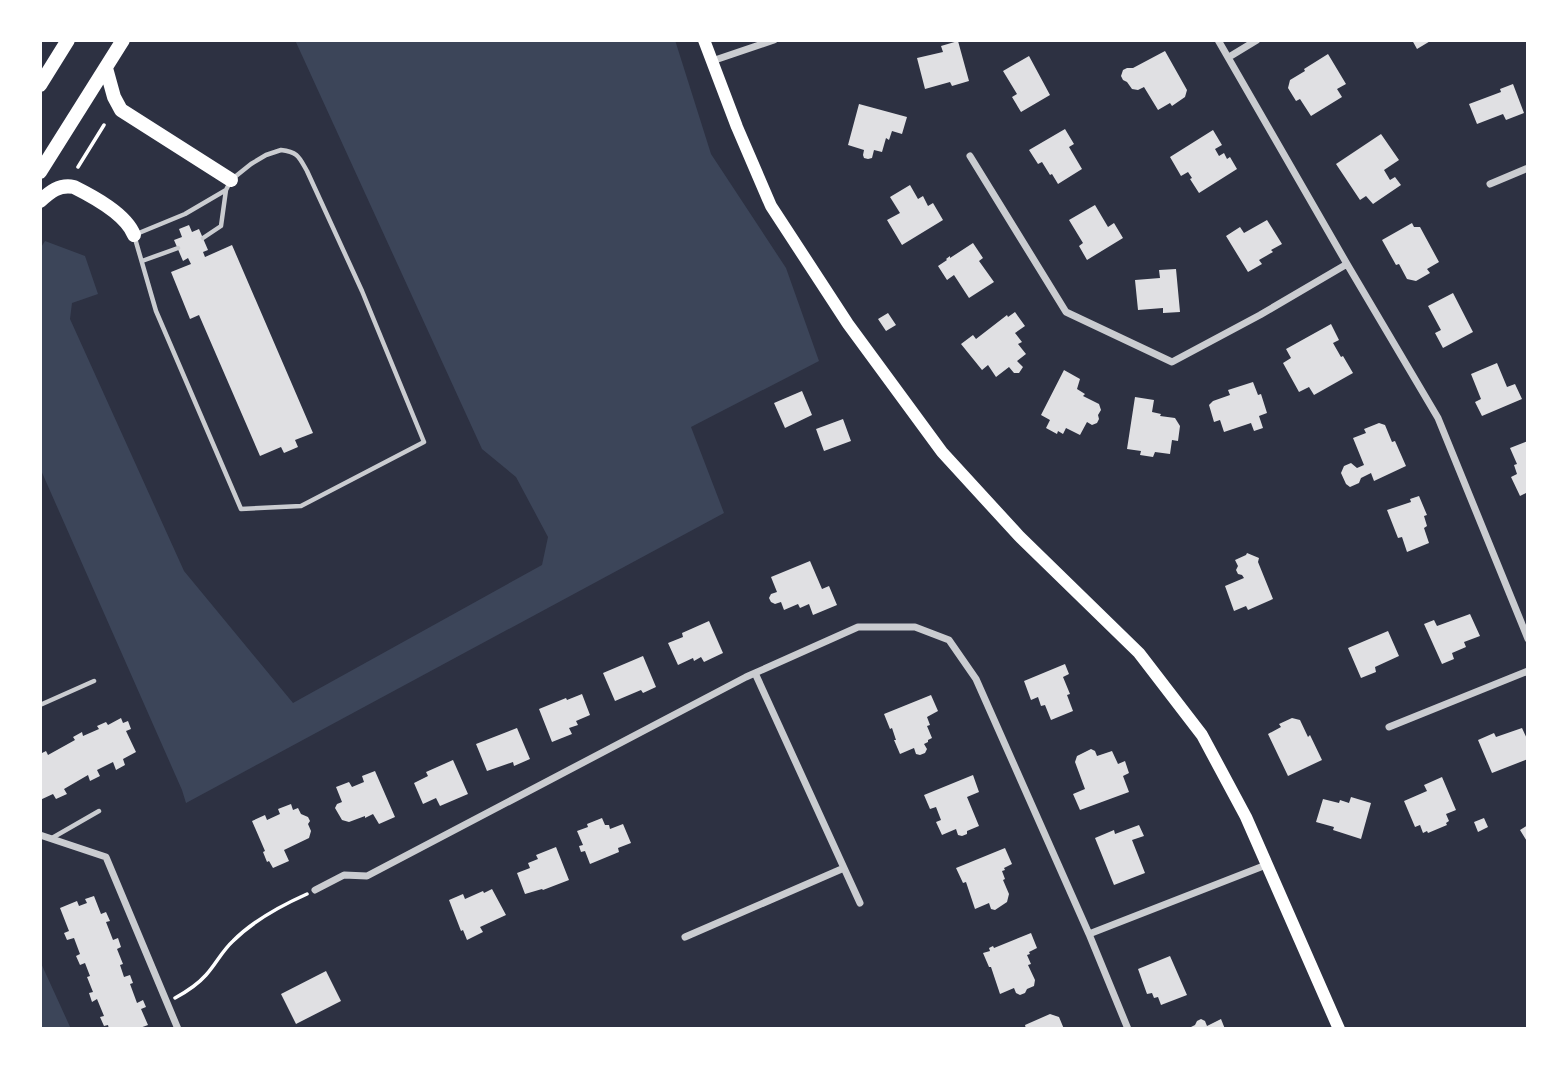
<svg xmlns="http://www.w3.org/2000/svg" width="1568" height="1069" font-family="'Work Sans',sans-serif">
<rect width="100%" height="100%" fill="#2d3142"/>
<path fill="#3c4559" d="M295,40H675L711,154L786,268L819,361L691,427L724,513L186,803L182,790L40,468V249L45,241L85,256L98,294L72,303L70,319L184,571L293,703L542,565L548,537L516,477L482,449Z
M40,961L71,1029H40Z"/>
<path fill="#e0e0e3" d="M1412,40H1432L1417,49Z
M958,41L969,81L952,86L950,82L925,89L917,58L943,52L941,46Z
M1165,51L1187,90L1185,97L1172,106L1170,103L1158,110L1144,87L1138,90L1132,89L1127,82L1123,80L1121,76L1123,70L1127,68H1133Z
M1328,54L1346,84L1337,89L1342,97L1311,116L1300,99L1296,101L1288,88L1290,80L1305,71L1304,69Z
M1029,56L1050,95L1021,112L1012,97L1017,94L1003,71Z
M1513,84L1524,113L1506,120L1503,114L1477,124L1469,104L1501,92L1500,89Z
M859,104L907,117L902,134L892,131L889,140L886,138L882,152L874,150L872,158L868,159L864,158L863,155L864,150L848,145Z
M1065,129L1074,144L1069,147L1082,169L1058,184L1052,174L1050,175L1042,162L1038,164L1029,150Z
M1213,130L1222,145L1215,149L1219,156L1224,153L1227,159L1230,157L1237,169L1199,193L1190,179L1192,178L1188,172L1181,176L1170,157Z
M1381,134L1399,160L1384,170L1390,180L1395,177L1401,185L1373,204L1366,196L1360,200L1336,164Z
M910,185L918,199L923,196L928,206L933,203L943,220L902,245L887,220L900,213L890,197Z
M1095,205L1108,227L1114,223L1123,238L1087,260L1079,246L1083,243L1069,220Z
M1267,220L1282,244L1271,250L1273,252L1259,260L1262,264L1248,272L1226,236L1240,227L1244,233Z
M1412,223L1414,227H1420L1439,262L1427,269L1430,273L1416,281L1407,279L1399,264L1396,265L1382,240Z
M189,225L192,232L199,229L208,250L203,252L205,257L232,245L313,433L295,440L298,447L284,453L281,447L260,456L199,315L190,319L171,272L191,264L188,258L183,261L174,240L182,237L179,229Z
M973,243L983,258L979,261L994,282L969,298L954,275L947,280L938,266L947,260L946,259L950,256V258Z
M1176,269L1180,312L1163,313V308L1138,310L1135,280L1160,278L1159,270Z
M1453,293L1473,332L1443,348L1435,333L1441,330L1428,306Z
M1015,312L1025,326L1015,333L1022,342L1018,344L1026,354L1017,361L1023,367L1019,373H1014L1009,367L996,377L988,365L982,370L961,344L973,335L976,339L1007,315L1008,317Z
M888,313L896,325L886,331L878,319Z
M1331,324L1339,340L1333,343L1341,357L1343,356L1353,373L1314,395L1309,387L1299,392L1283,363L1291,358L1286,349Z
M1497,363L1507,387L1515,384L1522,399L1482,416L1475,402L1481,399L1471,374Z
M1064,370L1080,379L1077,389L1085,394L1083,396L1099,404L1101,410L1098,415L1099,419L1097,423L1092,425L1087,422L1080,435L1066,428L1063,434L1058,431L1057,434L1046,428L1050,420L1041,415Z
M1253,382L1258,395L1261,394L1267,413L1259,416L1263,428L1254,431L1251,423L1224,432L1220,420L1214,422L1209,405L1213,401L1230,395L1228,390Z
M802,391L812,415L785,428L774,403Z
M1135,397L1154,400L1152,412L1161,414L1160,416L1175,418L1180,426L1178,441L1172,440L1170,454L1155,452L1153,457L1140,455L1141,451L1127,449Z
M843,419L851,441L824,451L816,429Z
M1379,423L1385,425L1392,442L1395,441L1406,466L1374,481L1371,473L1361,478L1359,483L1350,487L1346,484L1341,473L1344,466L1351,463L1357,468L1364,465L1353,438L1366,433L1364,429Z
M1528,441V492L1520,496L1511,477L1517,474L1514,465L1517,464L1510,448Z
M1419,496L1427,515L1424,516L1427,526L1424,528L1429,543L1407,552L1402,537L1398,538L1387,510L1411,502L1410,499Z
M1247,553L1259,558L1258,562L1273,599L1248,610L1246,606L1234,611L1225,586L1244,578L1242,575L1238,574L1236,570L1238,566L1235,560L1246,555Z
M810,561L822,589L829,586L837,605L813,615L809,604L800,608L798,604L784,610L781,602L775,604L771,602L769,598L771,594L777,592L771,577Z
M1470,614L1480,636L1464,642L1466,647L1452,653L1454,659L1442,664L1424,624L1434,620L1437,626Z
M709,621L723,653L704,662L701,657L694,661L693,658L678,665L668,643L683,637L682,633Z
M1388,631L1399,656L1375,667L1376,672L1361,678L1348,648Z
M643,656L656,687L643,693L641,690L615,701L603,673Z
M1065,664L1069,674L1063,677L1070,694L1067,695L1073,711L1051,720L1045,705L1041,706L1038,697L1031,700L1024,681Z
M582,694L590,715L576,721L578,725L569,728L572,734L552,742L539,709L566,698L567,700Z
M931,695L938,711L927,717L930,725L927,726L932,738L928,740V742L924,744L927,749L925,753L920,755L916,754L914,748L900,754L894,740H896L892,728L890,729L884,714Z
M121,718L123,723L128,721L131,729L126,731L136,752L123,759L125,765L116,770L113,762L97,770L100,776L90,781L88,775L64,789L67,794L56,799L53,794L40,800V754L46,751L48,755L75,740L73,737L82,732L83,736L99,729L97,726L106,722L108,725Z
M1292,718L1300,720L1308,737L1310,735L1322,760L1288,776L1268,734L1281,727L1279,724Z
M517,728L530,759L514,766L513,762L487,771L476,744Z
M1522,728L1528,741V759L1492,773L1478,740L1494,733L1496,737Z
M1091,749L1095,751L1097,756L1112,751L1118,764L1125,761L1129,773L1123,776L1129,792L1080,810L1073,794L1085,789L1075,762L1077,756Z
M453,760L468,794L440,806L436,798L423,804L414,783L428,776L426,772Z
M375,771L395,817L379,824L373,814L365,818V816L349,822L342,820L335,808L337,804L342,802L336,787L349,782L352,787L364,782L362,776Z
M973,775L979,792L967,797L979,826L967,831V834L962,836L958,835L956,829L942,835L936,822L941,820L936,807L930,809L924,795Z
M1442,777L1456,810L1446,814L1449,821L1446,823L1447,825L1428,833L1427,831L1423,833L1420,825L1415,827L1404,801L1427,791L1424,785Z
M1351,797L1371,803L1361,839L1333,830L1334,827L1316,822L1323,799L1339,803L1340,800L1349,803Z
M291,804L293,810L298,808L301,814L308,817L310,821L308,824L311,831L309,838L284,850L289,861L273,868L269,861L267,862L263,852L265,851L252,821L265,815L267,820L280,814L278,809Z
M602,818L605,825H609L610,829L623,824L631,843L618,848L619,852L590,864L585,851L581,852L579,846L583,845L577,831L588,827L587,824Z
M1484,818L1488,827L1478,832L1474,822Z
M1139,825L1144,836L1132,840L1145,873L1114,885L1095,838L1114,830L1115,834Z
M1528,825V843L1520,830Z
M556,847L569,880L543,890L542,889L525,894L517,873L530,868L528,863L538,859L536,855Z
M1005,848L1012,864L1004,868L1005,870L1002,871L1005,879L1003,880L1009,894L1007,902L995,910L991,909L989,903L975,909L966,882L963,883L956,868Z
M492,889L506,915L480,927L483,932L467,940L463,930L461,931L449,900L463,894L465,899L483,891L484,893Z
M94,896L101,914L106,912L110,921L106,922L113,940L118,938L121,947L117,949L123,964L120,965L124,977L130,975L133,983L130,984L137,1003L143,1000L146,1007L141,1009L148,1025L137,1029H109L108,1025L104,1026L100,1017L104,1016L97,999L92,1002L89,993L93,992L87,977L90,976L85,963L80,965L76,956L80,954L74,938L67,940L64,933L69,931L60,908L77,901L79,906L87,903L85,899Z
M1031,933L1037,948L1029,952L1030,954L1027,955L1031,964L1028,965L1035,980L1034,986L1027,989L1025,993L1020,995L1016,993L1014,988L1000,994L991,967H989L983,953L990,951L989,948L993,946L994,948Z
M1170,956L1187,995L1161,1005L1158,997L1154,998L1152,993L1147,994L1138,969Z
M326,971L341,1001L296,1024L281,994Z
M1050,1014L1059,1017L1064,1029H1026L1025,1025Z
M1201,1019L1205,1021L1207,1026L1221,1019L1225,1029H1187L1195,1025L1197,1021Z"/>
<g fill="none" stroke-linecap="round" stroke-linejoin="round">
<path stroke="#fff" stroke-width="3.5" d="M78,167L104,125
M175,998C186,992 198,984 206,975C216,964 222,951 233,941C254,920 280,906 307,894"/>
<path stroke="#caccd0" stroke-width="4.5" d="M281,150C298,152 299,157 307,171L362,291L424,442L301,506L241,509L156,311L134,235L185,214L226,190L231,180L251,164L266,155Z
M203,238L221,226L226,190
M142,261L178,248
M40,705L94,681
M52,838L99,811"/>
<path stroke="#caccd0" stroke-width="7" d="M1218,40L1347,264L1438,418L1528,639
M1229,57L1257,40
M712,61L774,40
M970,156L1066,312L1172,362L1260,315L1347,264
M1490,184L1528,168
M755,673L860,903
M1389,727L1528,671
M40,835L106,857L178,1029
M315,890L344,875L367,876L746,677L858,627H915L949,640L976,679L1089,934L1128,1029
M1089,934L1266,865
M685,937L844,868"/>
<path stroke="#fff" stroke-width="12" d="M704,40L737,127L771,206L848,324L942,452L1019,536L1139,653L1202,735L1246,817L1339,1029"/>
<path stroke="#fff" stroke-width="14" d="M106,68L114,97L121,110L231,180
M40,85L68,40
M40,172L123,40
M40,201C50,192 59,184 74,187C94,197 126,214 134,235"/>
</g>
<rect width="1568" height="1069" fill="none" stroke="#ffffff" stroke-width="84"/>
</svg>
